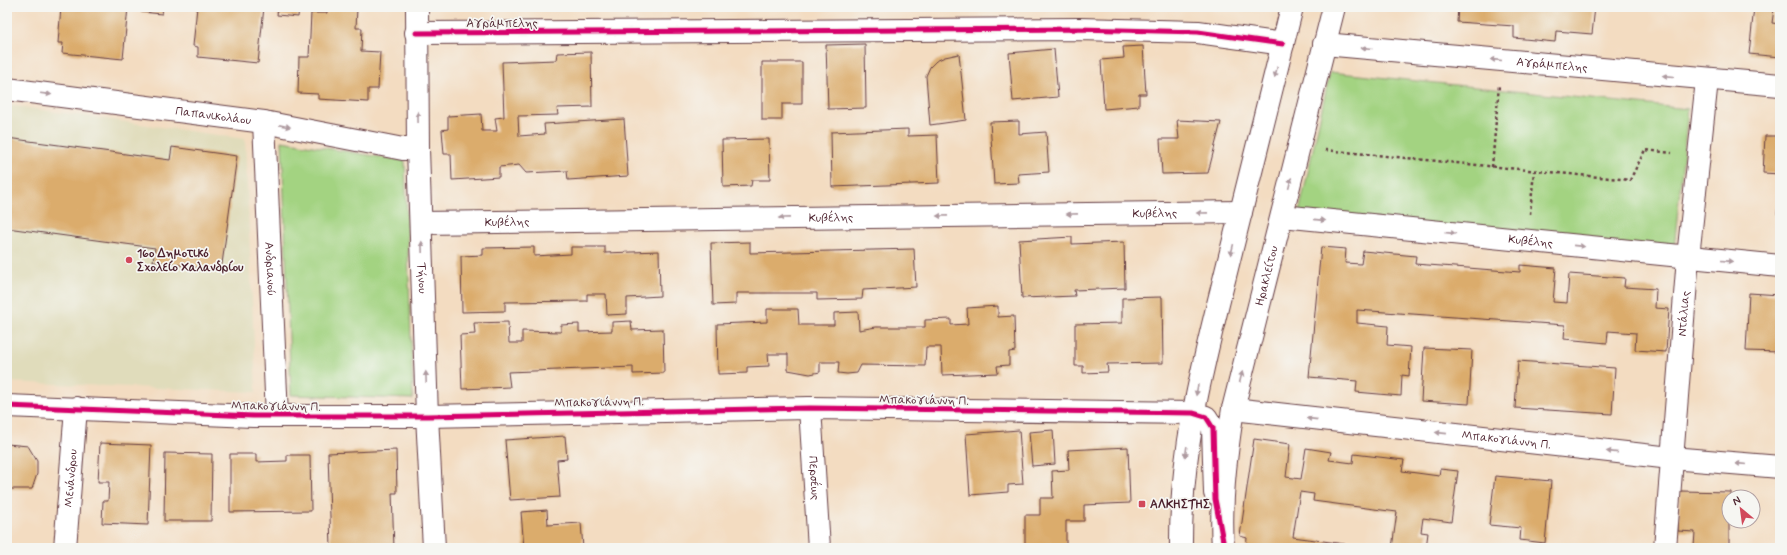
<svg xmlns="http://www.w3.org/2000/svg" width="1787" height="555" font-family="Mynerve,sans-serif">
<rect width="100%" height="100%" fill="#f6f6f2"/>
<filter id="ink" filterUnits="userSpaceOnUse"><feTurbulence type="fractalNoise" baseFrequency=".025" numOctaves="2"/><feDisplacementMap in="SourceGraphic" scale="8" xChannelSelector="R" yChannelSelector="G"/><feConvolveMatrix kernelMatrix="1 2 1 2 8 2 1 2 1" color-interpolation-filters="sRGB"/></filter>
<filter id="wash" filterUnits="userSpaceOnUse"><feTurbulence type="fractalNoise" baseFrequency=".012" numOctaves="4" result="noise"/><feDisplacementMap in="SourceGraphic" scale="16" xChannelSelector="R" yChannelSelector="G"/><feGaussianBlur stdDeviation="0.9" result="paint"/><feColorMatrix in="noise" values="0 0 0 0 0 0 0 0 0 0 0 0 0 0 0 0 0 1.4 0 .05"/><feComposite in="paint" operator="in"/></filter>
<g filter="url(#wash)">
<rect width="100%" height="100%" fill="#f3dcc1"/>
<path fill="#e0dcbb" d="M7,105L245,139L256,392L7,382Z"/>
<path fill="#a3d381" stroke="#767956" d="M1330,72L1688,109L1674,249L1299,213Z
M282,141L405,161L413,399L291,395Z"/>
<g id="blocks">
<path fill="#dbac6c" d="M61,7H128L123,59L62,53L63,43H58Z
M142,7H163L162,14L141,12Z
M197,7H264L258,63L198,57V47L193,46Z
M278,7H299L298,17L277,15Z
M327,7L357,8L356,28H362L361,51L380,52L378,89H368V102L318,99V94L298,93L299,57H309L311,13H327Z
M1458,7H1595L1592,34L1556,31L1555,42L1514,38V26L1457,22Z
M1754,7L1774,9L1772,23L1780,24V57L1749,54Z
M865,44L866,108L828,109L826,45Z
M1143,46L1146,94H1139V106L1104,109L1101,60L1124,58L1123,47Z
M1054,49L1058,97L1013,101L1009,53Z
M591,52L592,107L557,108L558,115L518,116L519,136L545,134L544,124L624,119L628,176L568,180L567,171L526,173L519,165L499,167V177L452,180L451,154H444L442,130L448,129V116L481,114L482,131H497L495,118L504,117L502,62L556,60L557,53Z
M959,54L966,120L930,125L926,76L930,67L936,61L945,57Z
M762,62H802V104H782V120H762Z
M1177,120L1221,122L1208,173L1162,174L1160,139H1179Z
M1019,121V134L1046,132L1049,172L1018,174L1019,183L994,184L990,122Z
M908,129V136L937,135L939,183L832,187L831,132Z
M1765,136H1780V174L1763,173Z
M7,138L170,160L172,147L237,156L221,271L153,261L155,248L7,228Z
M769,139L770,180H752L751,186L723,187L722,140Z
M1779,193H1780V215L1777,214Z
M1072,237V244L1124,242L1125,288L1074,290L1075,296L1022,298L1019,240Z
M750,242V253L914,249L916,287L863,290L862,299L817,300V293H736V304L713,305L711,243Z
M534,247V256L571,254V247H605V253L659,251L660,296L627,298V314L607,315L606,294H587V301L505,302V311L462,312L461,256L483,255V248Z
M1321,247L1346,249L1345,263L1361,264L1363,251L1416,256L1415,264L1520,272V265L1556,268L1553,302L1567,303L1569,274L1625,278L1624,287L1656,289L1655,308L1669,309L1666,352L1635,350L1636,333L1608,331L1607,343L1564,339L1565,325L1357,310V323L1388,326L1387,345L1411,347L1409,376L1402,375L1401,396L1356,392L1357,381L1309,377Z
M1749,293L1780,295V352L1746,351Z
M1162,297L1163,363L1107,364L1108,372L1083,373V366H1075V324L1122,323V298Z
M998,306V317L1014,316L1015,351L1009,352V365L997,366L998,373L942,375L941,347H926L925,366L861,365L857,373L847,374L838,373L839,362H820V372L810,374L788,370V354H768L769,366L747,367V373L718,374L717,324L767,322V309H798L799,325H834V313L858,312L859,330L876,327H925V320L951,319V325L968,324L967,308Z
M631,321L632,330L663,329L664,373L633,374V367L508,372L510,387L462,389L460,335L475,334L474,323L508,322L509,343H522V331L561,332V325L579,324V332L612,331V322Z
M1424,348L1472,350L1469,404L1421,401Z
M1518,361L1615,368L1612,414L1515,408Z
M1019,430L1023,484L1008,485V492L970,495L966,434Z
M1053,430L1055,464L1032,466L1029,432Z
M565,436L567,459L557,460L560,497L510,500L505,440Z
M1254,439L1290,444L1286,477L1301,479L1306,448L1331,452L1329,460L1353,463L1354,454L1404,460L1402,471L1439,476L1440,469L1458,471L1451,522L1423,518L1421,532L1428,533L1426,548H1392L1397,512L1313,501L1314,494L1300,492L1293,537L1345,544L1344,548H1246L1247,538L1240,536Z
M100,443L151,445L148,525L102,523L103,501H108L109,482H98Z
M7,444L28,446L37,461V474L32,489H7Z
M1128,447L1130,503L1084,505V521H1066V548H1025V515H1040V498H1053L1052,471L1069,470L1068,450Z
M396,450L397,493H392L394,548H331L328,453Z
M165,453L212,454L211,521H164Z
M230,454H256V462L287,461V455H310L311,511L230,512Z
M1495,476L1551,481L1545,543L1520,540L1521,528L1489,525Z
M1680,491L1731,492V497H1729V548L1694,547L1695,532L1678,531Z
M547,510L548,525L581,523L583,548H524L521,512Z"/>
</g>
</g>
<g filter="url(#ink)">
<use href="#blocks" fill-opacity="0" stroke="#633b42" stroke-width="1"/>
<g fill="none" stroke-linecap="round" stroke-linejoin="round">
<defs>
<g id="minor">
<path d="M416,33L1079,29L1198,32L1283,44"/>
<path id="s1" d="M1324,44L1780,85"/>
<path id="s2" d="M7,89L264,122L403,149H418"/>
<path id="s3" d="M264,122L277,416"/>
<path id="s4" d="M1282,216L1780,266"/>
<path id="s5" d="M421,223L1241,212"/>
<path id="s6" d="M810,408L819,548"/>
<path id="s7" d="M1233,409L1671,458L1780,467"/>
<path id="s8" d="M65,548L76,408"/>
<path id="s9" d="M1665,548L1688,257L1707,80"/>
</g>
<g id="tertiary">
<path id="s10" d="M417,7L418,149L427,416L434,548"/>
<path d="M7,406L253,416H427L810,408L1193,413L1206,417L1213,428L1215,493"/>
</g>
<g id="secondary">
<path d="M1181,548C1180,446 1205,357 1229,260C1250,175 1271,91 1292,7"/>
<path id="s11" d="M1223,548C1220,502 1226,455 1233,409L1334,7"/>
</g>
</defs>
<use href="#minor" stroke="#633b42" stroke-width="24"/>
<use href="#tertiary" stroke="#633b42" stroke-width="24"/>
<use href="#secondary" stroke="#633b42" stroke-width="24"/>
<path stroke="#633b42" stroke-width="2.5" stroke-dasharray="3 3" stroke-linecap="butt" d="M1325,150L1630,180L1645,150L1672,153
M1492,167L1499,85
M1530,214L1534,171"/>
<use href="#minor" stroke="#fff" stroke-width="22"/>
<use href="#tertiary" stroke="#fff" stroke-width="22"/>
<use href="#secondary" stroke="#fff" stroke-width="22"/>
<defs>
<path id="cycleway" d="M416,33L1079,29L1198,32L1283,44
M7,406L253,416H427L810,408L1193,413L1206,417L1213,428L1215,499L1223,541"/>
</defs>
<use href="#cycleway" stroke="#f6f6f2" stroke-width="8"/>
<use href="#cycleway" stroke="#d6006c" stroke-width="5"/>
</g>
<defs><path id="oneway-solid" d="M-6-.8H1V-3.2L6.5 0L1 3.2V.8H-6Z"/></defs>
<g fill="#ae9aa0">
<use href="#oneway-solid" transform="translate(1367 48) rotate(-175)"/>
<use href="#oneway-solid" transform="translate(1496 60) rotate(-175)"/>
<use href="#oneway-solid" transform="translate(1276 72) rotate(104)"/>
<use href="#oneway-solid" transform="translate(1668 76) rotate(-175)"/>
<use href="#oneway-solid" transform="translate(46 94) rotate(7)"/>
<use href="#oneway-solid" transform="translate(418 117) rotate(-91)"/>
<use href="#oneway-solid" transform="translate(285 126) rotate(11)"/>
<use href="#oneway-solid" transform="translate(1290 183) rotate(-76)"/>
<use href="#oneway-solid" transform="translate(1202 213) rotate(179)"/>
<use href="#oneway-solid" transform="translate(1072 214) rotate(179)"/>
<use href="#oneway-solid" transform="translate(942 216) rotate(179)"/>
<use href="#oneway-solid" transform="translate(784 218) rotate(179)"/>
<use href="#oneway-solid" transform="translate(1320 220) rotate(6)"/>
<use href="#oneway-solid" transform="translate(1450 233) rotate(6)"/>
<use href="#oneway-solid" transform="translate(1579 246) rotate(6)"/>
<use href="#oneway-solid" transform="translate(422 247) rotate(-92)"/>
<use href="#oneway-solid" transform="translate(1232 250) rotate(104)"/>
<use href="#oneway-solid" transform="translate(1727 261) rotate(5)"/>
<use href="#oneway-solid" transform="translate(426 377) rotate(-92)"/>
<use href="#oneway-solid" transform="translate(1241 377) rotate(-76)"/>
<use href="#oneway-solid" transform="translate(1197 390) rotate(100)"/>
<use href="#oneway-solid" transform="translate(1312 419) rotate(-174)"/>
<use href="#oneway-solid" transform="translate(1441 433) rotate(-174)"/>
<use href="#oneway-solid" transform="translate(1186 452) rotate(98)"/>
<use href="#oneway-solid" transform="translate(1612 452) rotate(-174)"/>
<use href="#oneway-solid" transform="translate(1741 464) rotate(-175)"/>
</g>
</g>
<g fill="#d1495b" stroke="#f6f6f2" stroke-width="1.5">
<circle cx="129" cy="260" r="4"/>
<rect x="1138" y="500" width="8" height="8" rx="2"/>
</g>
<g text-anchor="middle" stroke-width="3.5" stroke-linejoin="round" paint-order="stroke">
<g font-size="12" fill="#4a1f2b" stroke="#f6f6f2">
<text x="502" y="27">Αγράμπελης</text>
<text dy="4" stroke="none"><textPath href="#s1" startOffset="229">Αγράμπελης</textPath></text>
<text dy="4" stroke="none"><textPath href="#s2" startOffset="208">Παπανικολάου</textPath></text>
<text dy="4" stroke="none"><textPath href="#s5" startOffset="734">Κυβέλης</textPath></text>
<text dy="4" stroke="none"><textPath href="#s5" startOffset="410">Κυβέλης</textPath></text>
<text dy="4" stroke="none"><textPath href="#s5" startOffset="86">Κυβέλης</textPath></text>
<text dy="4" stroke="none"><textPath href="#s4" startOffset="250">Κυβέλης</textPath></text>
<text dy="4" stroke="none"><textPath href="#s3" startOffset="147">Ανδριανού</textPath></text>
<text dy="4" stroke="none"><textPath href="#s11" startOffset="277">Ηρακλείτου</textPath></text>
<text dy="4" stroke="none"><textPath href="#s10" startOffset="271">Τήνου</textPath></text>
<text dy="4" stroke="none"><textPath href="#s9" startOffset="235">Ντάλιας</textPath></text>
<text transform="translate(924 400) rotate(1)" y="4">Μπακογιάννη Π.</text>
<text transform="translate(599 402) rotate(-1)" y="4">Μπακογιάννη Π.</text>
<text transform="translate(276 406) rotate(1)" y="4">Μπακογιάννη Π.</text>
<text dy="4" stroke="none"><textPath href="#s7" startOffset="275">Μπακογιάννη Π.</textPath></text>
<text dy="4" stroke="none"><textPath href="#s8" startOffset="70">Μενάνδρου</textPath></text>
<text dy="4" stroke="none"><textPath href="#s6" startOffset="70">Περσέως</textPath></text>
</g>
<g font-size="12" font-weight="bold" fill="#4a1f2b" stroke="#f6f6f2" text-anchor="start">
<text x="137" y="257">16ο Δημοτικό<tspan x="137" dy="14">Σχολείο Χαλανδρίου</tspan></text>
<text x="1150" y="508">ΑΛΚΗΣΤΗΣ</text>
</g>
</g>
<rect width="1787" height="555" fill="none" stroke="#f6f6f2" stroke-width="24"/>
<g transform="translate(1741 509) rotate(331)"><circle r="19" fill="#f6f6f2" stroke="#b1a0a2"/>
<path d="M0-3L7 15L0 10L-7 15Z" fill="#d1495b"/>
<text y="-6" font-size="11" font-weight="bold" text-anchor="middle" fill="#4a1f2b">N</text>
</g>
</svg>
